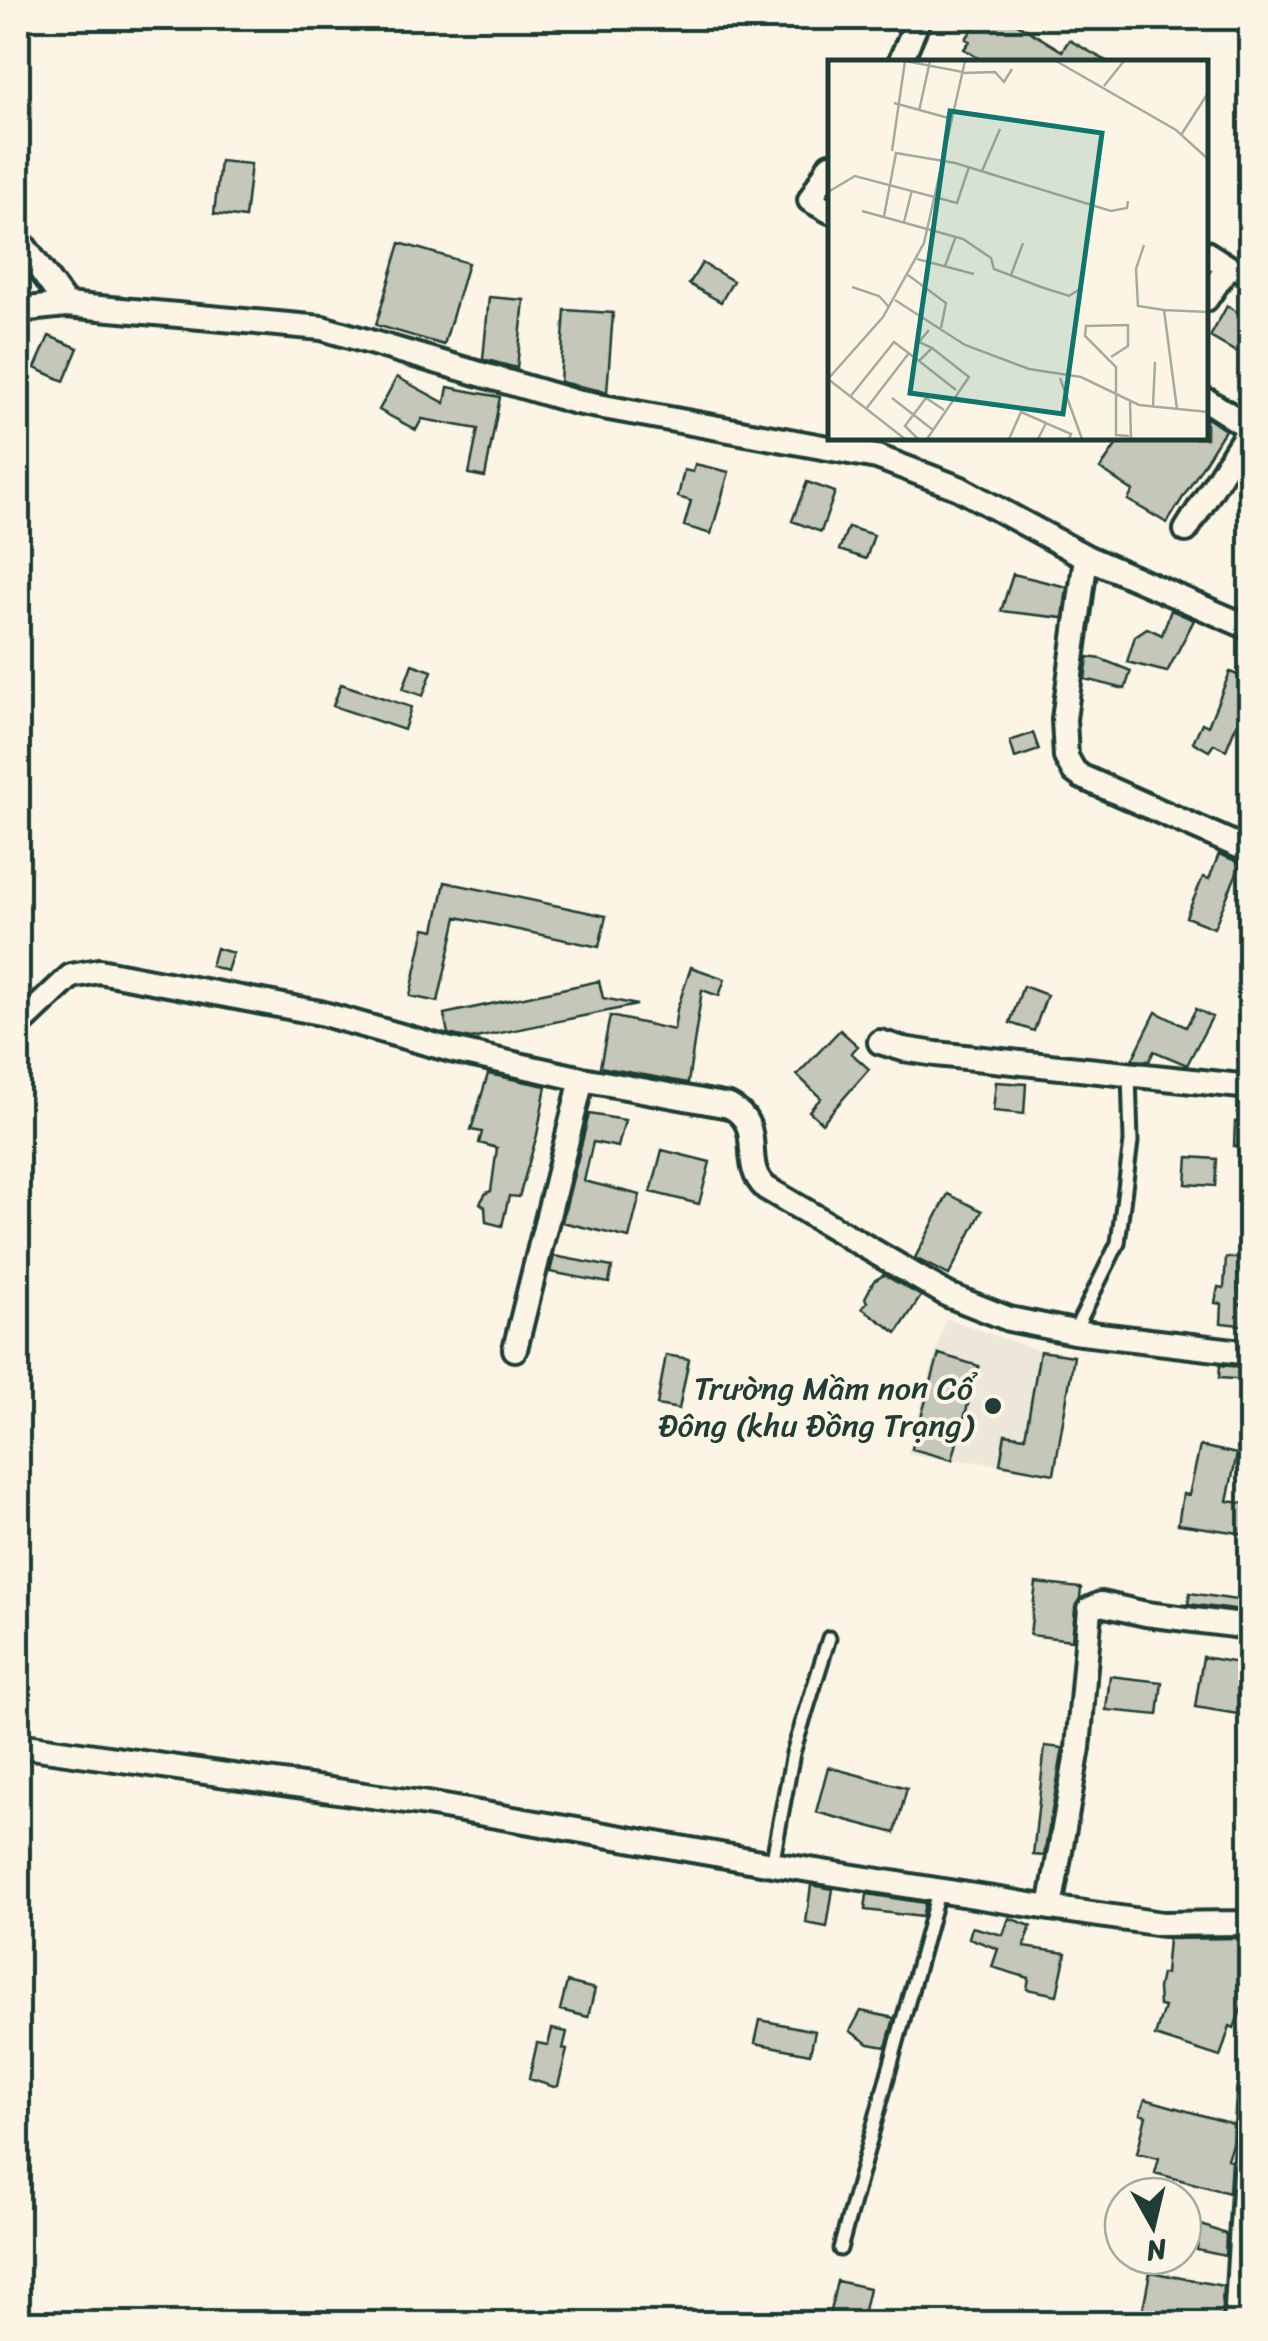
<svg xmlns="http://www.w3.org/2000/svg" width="1268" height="2341" font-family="Sriracha,sans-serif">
<rect width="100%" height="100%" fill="#fcf5e5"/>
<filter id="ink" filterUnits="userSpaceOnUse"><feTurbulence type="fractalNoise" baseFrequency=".01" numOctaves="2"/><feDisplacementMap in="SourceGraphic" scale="20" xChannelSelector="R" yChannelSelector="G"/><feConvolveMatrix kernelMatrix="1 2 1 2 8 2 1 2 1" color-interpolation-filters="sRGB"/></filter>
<g filter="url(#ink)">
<path fill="#ece7d8" d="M946,1318L1040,1351L1074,1356L1054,1474L1000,1464L907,1455Z"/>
<path fill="#c5c7b9" stroke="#1f3d34" stroke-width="2.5" d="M979,18H1019L1016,23L1062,51L1069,40L1108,62H984L964,49L970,41L966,39Z
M220,161L251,164L245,218L214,214Z
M400,243L468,263L444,345L376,325Z
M702,263L733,281L721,302L689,284Z
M489,297L524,300L517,368L483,359Z
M1227,306L1250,320V360L1210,337Z
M565,310L613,313L607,392L560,382Z
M49,336L78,348L64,381L35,368Z
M397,377L445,403L448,387L500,397L485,477L469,474L478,429L422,419L416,430L379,410Z
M1206,417L1225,430L1167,523L1128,500L1133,491L1100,469L1121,438H1206Z
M695,464L729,472L711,534L684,526L691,501L678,497L684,470L693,472Z
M807,482L835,492L821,532L792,521Z
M848,527L874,535L866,559L839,550Z
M1013,574L1067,587L1063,618L1001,611Z
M1171,610L1194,620L1167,672L1127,662L1135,636L1147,628L1162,635Z
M1088,657L1101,659L1131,671L1125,689L1085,679Z
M412,664L432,671L423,696L403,689Z
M1230,672L1250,680V691L1226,750L1214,744L1209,751L1193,742L1202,723L1208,726Z
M341,684L411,707L404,730L333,706Z
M1033,733L1039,750L1015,758L1010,741Z
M1219,854L1241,863L1214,928L1186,917L1203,877L1209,879Z
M445,882L606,916L599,947L457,917L438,1002L410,996L425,928L435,930Z
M216,948L233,953L227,971L211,966Z
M691,967L725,979L719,996L702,990L688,1083L600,1067L610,1016L674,1030L677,1009Z
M599,981L603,998L637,1005L471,1039L448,1034L444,1014Z
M1023,986L1047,995L1034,1031L1010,1023Z
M1196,1009L1212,1017L1187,1065L1154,1051L1149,1061L1132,1060L1156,1012L1186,1027Z
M840,1030L858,1046L851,1053L869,1069L822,1123L809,1111L821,1098L797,1075Z
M488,1074L546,1086L537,1135L519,1197L509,1196L502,1226L486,1222L485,1207L480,1203L486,1193L491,1191L497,1148L479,1143L482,1132L471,1130Z
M996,1082L1026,1084L1024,1114L993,1111Z
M589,1114L625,1120L618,1147L593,1142L584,1181L640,1195L629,1238L562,1222Z
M1235,1122L1250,1124V1146H1234Z
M662,1150L710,1162L699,1204L651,1192Z
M1188,1157L1217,1159L1215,1186L1186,1184Z
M948,1194L982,1211L949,1275L915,1258Z
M554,1256L612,1267L609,1283L550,1272Z
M1226,1258H1238V1290L1250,1291V1305L1239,1304L1250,1306V1326L1221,1323L1222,1304L1215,1303L1218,1287L1224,1288Z
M884,1275L921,1296L897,1333L862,1308L867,1302L865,1298L874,1281Z
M1040,1351L1074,1356L1054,1474L1000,1464L1005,1434L1025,1437Z
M939,1354L979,1366L952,1460L912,1449Z
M666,1355L689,1359L679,1409L657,1405Z
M1220,1365L1250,1368V1380L1219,1378Z
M1200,1446L1237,1454L1227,1501L1250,1504L1246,1534L1178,1524L1183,1494L1189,1495Z
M1036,1583L1081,1588L1080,1598L1075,1608L1072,1640L1030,1635Z
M1190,1593L1250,1602V1612L1188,1604Z
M1203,1657L1250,1665V1716L1195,1707Z
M1110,1676L1162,1682L1158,1715L1106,1710Z
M1045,1746L1063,1748L1044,1856L1033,1855Z
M828,1767L907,1788L895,1833L816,1812Z
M811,1885L833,1889L827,1927L806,1923Z
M867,1894L925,1903L922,1917L865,1910Z
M1009,1918L1031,1926L1024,1947L1066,1953L1057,1995L1027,1989L1029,1978L992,1967L998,1949L969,1938L972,1927L1003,1935Z
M1250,1935L1248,1971L1245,1983L1249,1984L1245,2000L1234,2028L1230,2026L1220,2057L1155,2036L1164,2007L1159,2006L1158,1988L1161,1974H1165L1168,1939L1239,1938Z
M567,1982L595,1989L588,2017L560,2010Z
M861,2011L894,2018L886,2047L869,2044L850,2031Z
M760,2020L815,2031L810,2054L755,2043Z
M552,2029L567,2032L563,2049L567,2050L558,2086L554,2087L529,2079L537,2043L548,2045Z
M1145,2099L1233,2124L1232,2143L1227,2159L1231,2160L1229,2193L1155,2173L1159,2158L1137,2153L1146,2116L1140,2114Z
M1199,2224L1226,2234L1225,2256L1197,2250Z
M1150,2272L1223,2286L1221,2324H1192L1142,2314Z
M837,2281L869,2288L861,2324H827Z"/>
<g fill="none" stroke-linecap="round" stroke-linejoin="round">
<defs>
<path id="lane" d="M1228,267L1250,282
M1074,1332L1118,1243L1131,1142L1129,1073
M772,1864L793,1753L829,1638
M840,2249L939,1889"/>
<path id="street" d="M900,62L919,18
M830,165L810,200L830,211
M18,238L66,305
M1206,253L1228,267L1206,299
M18,310L66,305L322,328L576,402L877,457L959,488L1086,557L1250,628
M1186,530L1250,428L1206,400
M1086,557L1064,719L1066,757L1074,771L1082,777L1250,851
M18,1026L71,976L99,971L320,1013L451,1050L582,1079L729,1106C768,1126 738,1163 766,1188L948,1295L1009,1319L1074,1332L1250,1353
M880,1042L903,1049L936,1054L1250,1087
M515,1349L582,1079
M18,1745L427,1804L772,1864L1050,1908L1162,1924L1239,1923L1250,1920
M1050,1908L1078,1748L1090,1609L1101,1604L1146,1614L1250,1627
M1236,2324L1250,2090"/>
</defs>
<use href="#lane" stroke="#1f3d34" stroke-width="19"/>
<use href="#street" stroke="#1f3d34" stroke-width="30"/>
<use href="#lane" stroke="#fcf5e5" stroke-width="11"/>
<use href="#street" stroke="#fcf5e5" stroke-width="22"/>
</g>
</g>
<circle fill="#1f3d34" stroke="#fcf5e5" stroke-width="4" cx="993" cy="1406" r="10"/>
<g text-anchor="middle" stroke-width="8" stroke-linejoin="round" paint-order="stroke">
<g font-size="32" fill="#1f3d34" stroke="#fcf5e5" text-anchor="end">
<text x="973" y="1399">Trường Mầm non Cổ<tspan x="973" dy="37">Đông (khu Đồng Trạng)</tspan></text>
</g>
</g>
<g transform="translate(828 60)">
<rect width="380" height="380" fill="#fcf5e5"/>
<path fill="none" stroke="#a4ab9e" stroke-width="2.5" d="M77,1L135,12M228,1L348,70L380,99M134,13L167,12L176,22L184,9M276,26L296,1M66,43L124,59M91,51L102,1M353,75L380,33M64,91L77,1M154,111L172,69M0,132L27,116L129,143L141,107M34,151L135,179L163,198L166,209L213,227L241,236L252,229M56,156L68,93L127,103L283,151L299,148L300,141M76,162L84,130M316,185L308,209L310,246L336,250M89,199L146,214M117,206L128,176M80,215L118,243L113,268M183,215L195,183M24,227L51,236L61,247M67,240L137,285L201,309L253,317L311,345L380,352M101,270L91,282L104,288L91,301L128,330M283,297L300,286V265L258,266L257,276L288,307V375L301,376M232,318L254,379M0,319L55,257L96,183L137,1M0,319L77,379M22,337L66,282L91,301M64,338L105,370M302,341L303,379M325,346L327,302M38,349L81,293M349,349L336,250L380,252M90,379L77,366L98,338L116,350M99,379L141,317L104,288M181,379L193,352L218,363M210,379L218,363L243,374L241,379"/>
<path fill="#0f766e" fill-opacity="0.15" stroke="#0f766e" stroke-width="5" d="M122,51L274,73L235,354L82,333Z"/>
<rect width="380" height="380" fill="none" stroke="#1f3d34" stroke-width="5"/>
</g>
<rect width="1268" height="2341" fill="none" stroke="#fcf5e5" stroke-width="60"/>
<rect x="30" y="30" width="1208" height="2281" fill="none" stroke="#1f3d34" stroke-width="4" filter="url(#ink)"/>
<g transform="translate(1153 2226) rotate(172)"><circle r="48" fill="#fcf5e5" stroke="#a4ab9e" stroke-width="2.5"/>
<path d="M0-8L18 38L0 25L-18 38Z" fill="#1f3d34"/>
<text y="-15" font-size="28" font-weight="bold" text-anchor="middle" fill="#1f3d34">N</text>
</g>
</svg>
